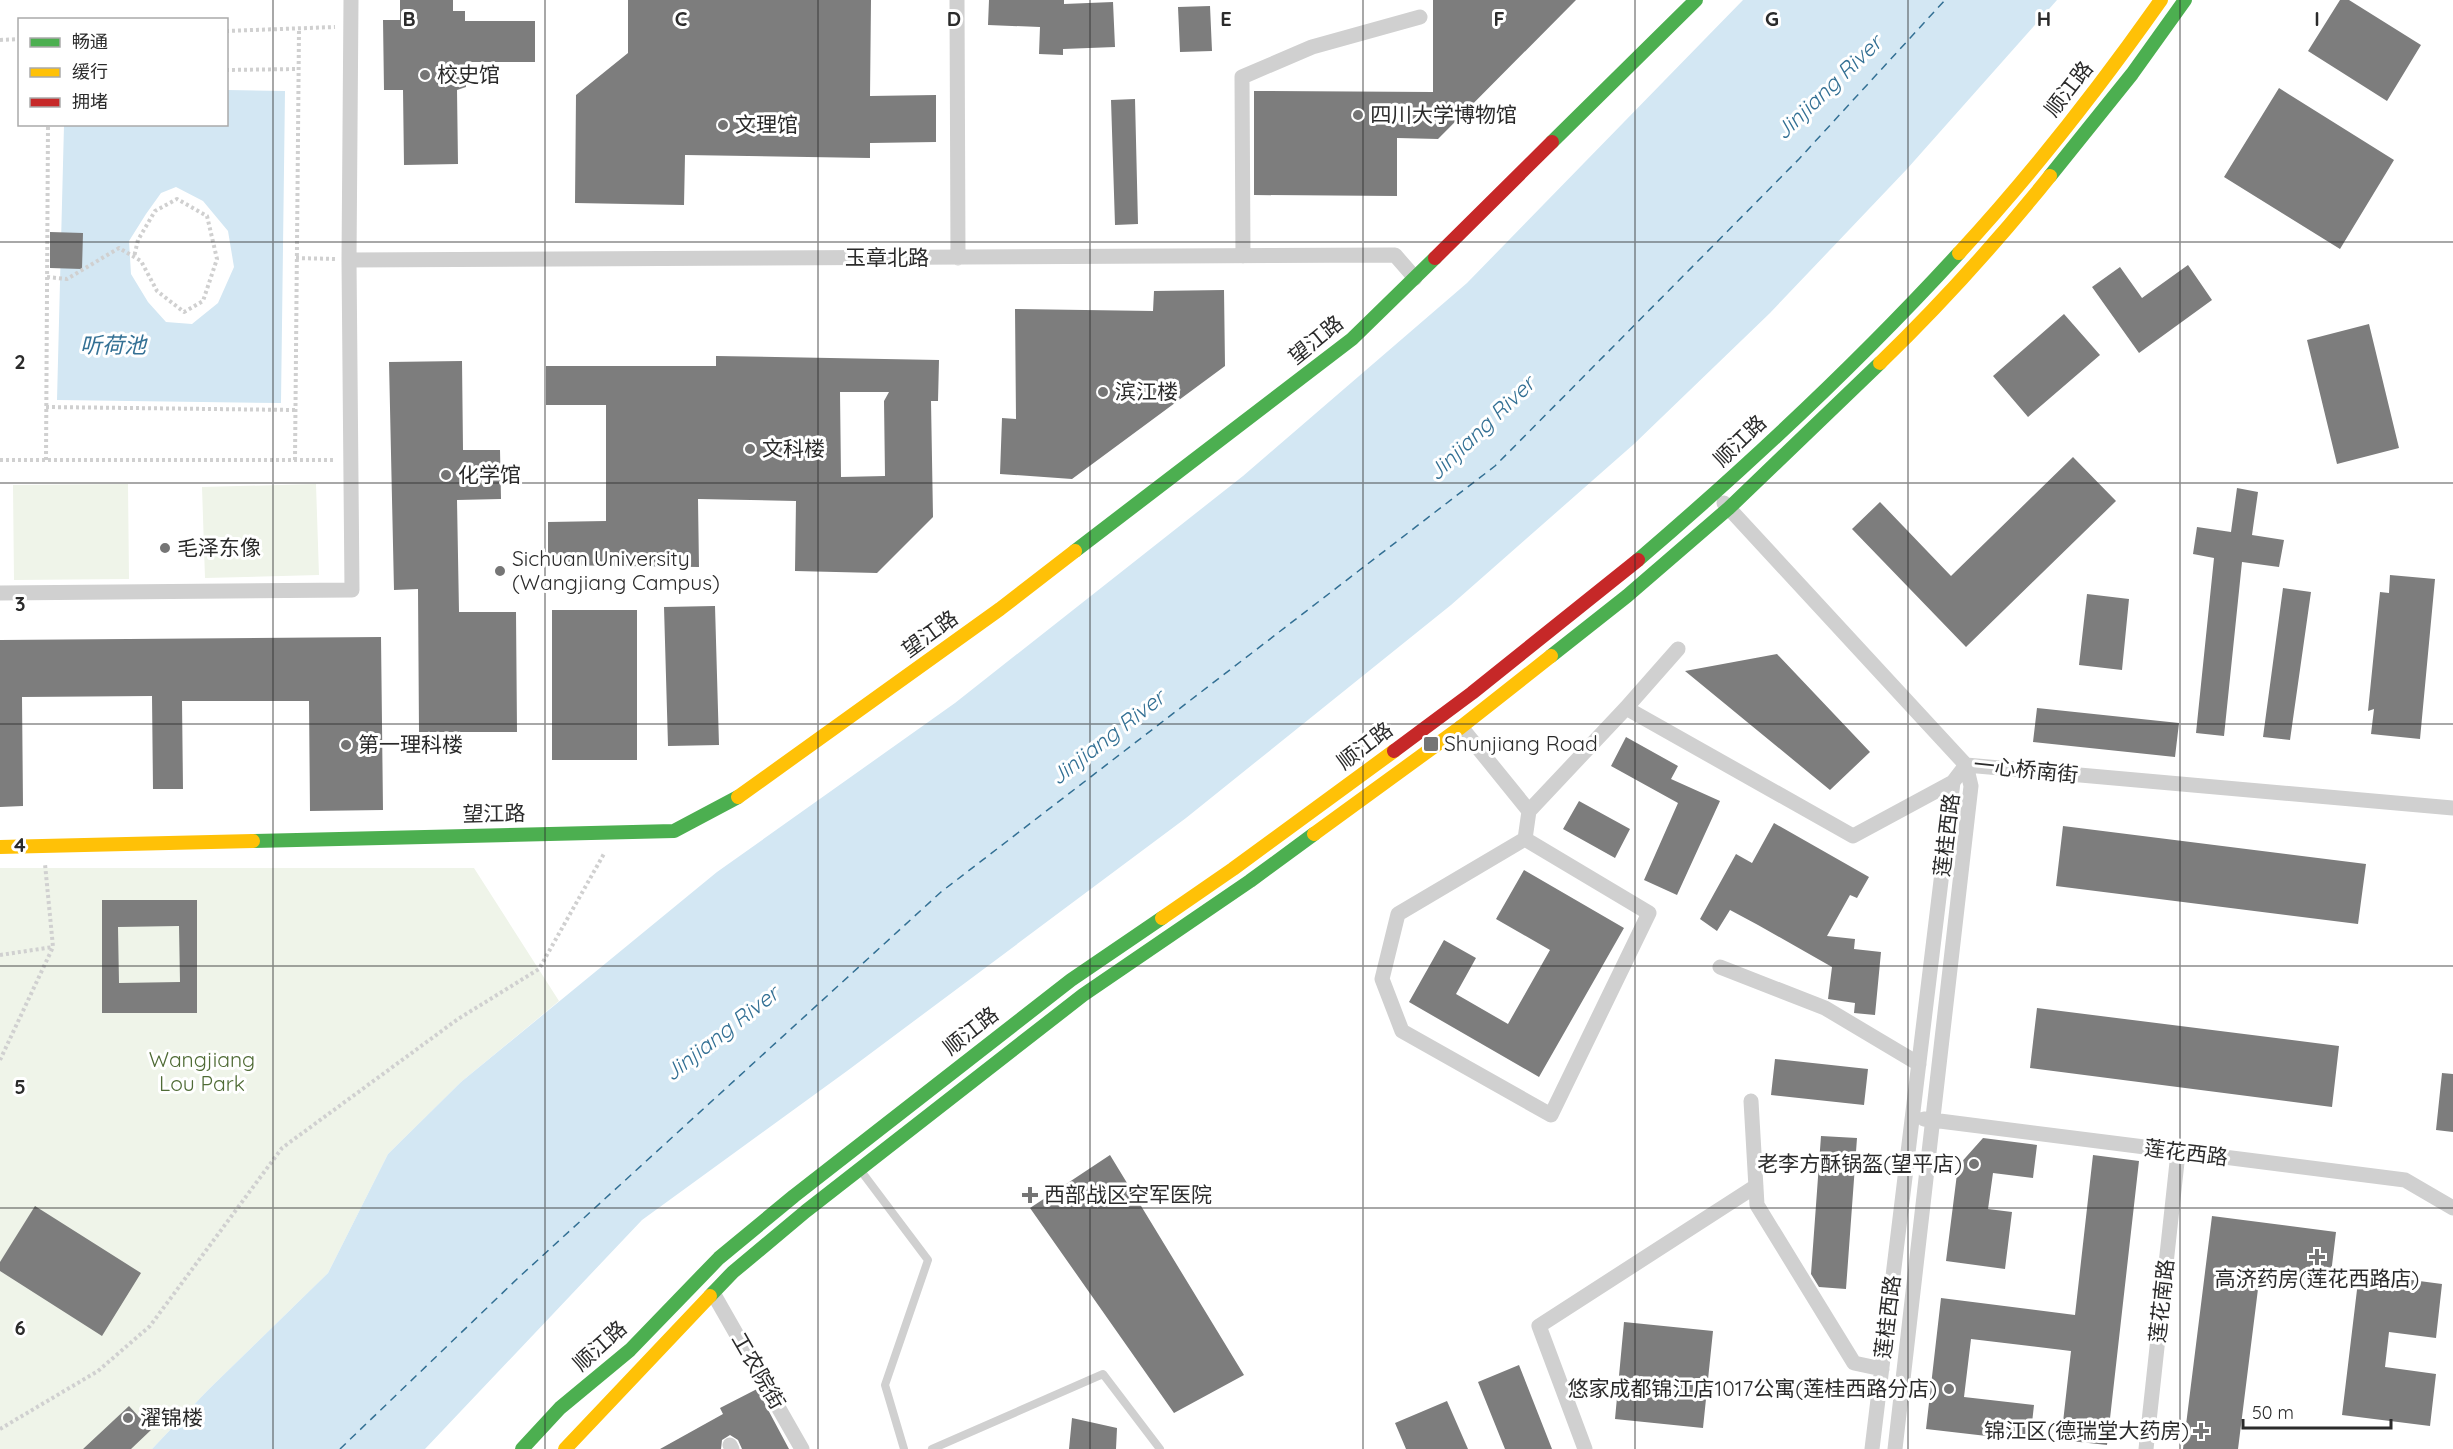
<svg xmlns="http://www.w3.org/2000/svg" width="2453" height="1449" font-family="Quicksand,'Noto Sans SC',sans-serif">
<rect width="100%" height="100%" fill="#fff"/>
<path fill="#eff4e9" d="M128,484L129,579L14,580L13,485Z
M316,484L319,575L205,578L202,487Z
M0,868H474L559,1001L461,1082L388,1154L328,1273L207,1391L152,1449H0Z"/>
<path fill="#d3e7f3" fill-rule="evenodd" d="M1743,0H2057L1907,169L1770,313L1634,444L1451,605L1186,818L847,1071L642,1220L425,1449H152L207,1391L328,1273L388,1154L461,1082L717,872L955,703L1243,476L1467,283Z
M227,90L285,91L281,403L57,400L64,125L226,124ZM176,187L203,201L228,231L234,267L218,303L192,324L166,322L148,302L131,274L129,241L146,214L161,193Z"/>
<g fill="none" stroke-linecap="round" stroke-linejoin="round">
<path stroke="#337094" stroke-width="1.5" stroke-dasharray="8 6" stroke-linecap="butt" d="M340,1449L517,1279L941,892L1495,466L1799,159L1945,0"/>
</g>
<path fill="#7d7d7d" fill-rule="evenodd" d="M400,0H453V11H465V21H535V62H466V87L457,90L458,164L404,165L403,90H384L383,20H400Z
M628,0H871L870,96L936,95V142L870,143V158L685,155L684,205L575,203L576,95L628,53Z
M989,0H1064V4L1113,2L1115,47L1063,49V55L1039,54L1040,27L988,25Z
M1433,0H1576L1438,139L1397,138V196L1254,195V91L1433,92Z
M2340,0H2349L2421,45L2387,101L2308,51Z
M1210,6L1212,51L1180,52L1178,7Z
M2279,88L2394,160L2340,249L2224,177Z
M1135,99L1138,224L1115,225L1111,100Z
M50,232L83,233L82,269L50,268Z
M2188,265L2212,300L2139,353L2092,287L2120,267L2142,298Z
M1224,290L1225,366L1072,479L1000,474L1002,418L1016,419L1015,309L1153,311L1154,291Z
M2064,314L2100,355L2028,417L1993,376Z
M2369,324L2399,448L2337,464L2307,340Z
M716,356L939,360L938,401H931L933,517L877,573L795,571L796,501L698,499L699,567L548,565V522L606,521V405H546V366H716ZM840,392H889L884,401L885,476L841,477Z
M462,361L463,450H500L501,499L457,500L459,612H516L517,732H419L418,589L394,590L389,362Z
M2073,457L2116,501L1966,647L1852,529L1880,502L1951,576Z
M2237,488L2258,492L2252,535L2284,540L2279,567L2242,562L2224,736L2196,733L2214,558L2193,554L2197,527L2231,532Z
M2390,575L2435,579L2420,739L2371,734L2374,709L2368,711L2380,592L2389,593Z
M2283,588L2311,592L2290,740L2263,737Z
M2087,594L2129,599L2122,670L2079,665Z
M715,606L719,745L668,746L664,607Z
M552,610H637V760H552Z
M381,637L383,810L310,811L309,701H182L183,789H153L152,696L22,697L23,806L0,807V640Z
M1777,654L1870,752L1830,790L1685,671Z
M2037,708L2179,723L2175,757L2033,742Z
M1626,737L1678,766L1671,779L1720,801L1677,895L1644,880L1678,803L1611,766Z
M1579,801L1630,829L1615,858L1563,829Z
M1774,823L1869,877L1857,898L1850,895L1827,936L1855,939L1854,949L1881,952L1875,1015L1854,1013L1855,1003L1828,999L1832,967L1758,925L1730,910L1717,931L1700,919L1736,854L1752,863Z
M2063,826L2366,864L2358,924L2056,886Z
M1524,870L1624,928L1539,1077L1409,1002L1444,940L1476,958L1456,994L1508,1024L1550,950L1496,919Z
M102,900H197V1013H102ZM179,926L180,982L119,983L118,927Z
M2037,1008L2339,1046L2332,1107L2030,1068Z
M1775,1059L1868,1069L1864,1105L1771,1095Z
M2442,1073L2453,1074V1132L2436,1130Z
M1821,1136L1857,1138L1846,1289L1819,1287L1811,1274Z
M1983,1138L2037,1145L2033,1178L1993,1173L1988,1209L2012,1212L2005,1269L1946,1261L1958,1166Z
M1110,1155L1244,1375L1174,1413L1030,1208Z
M2093,1155L2139,1161L2107,1445L2061,1440L2071,1351L1971,1339L1964,1397L2034,1405L2030,1441L1926,1429L1941,1298L2075,1315Z
M35,1206L141,1273L102,1336L0,1271V1262Z
M2212,1216L2336,1232L2330,1282L2260,1273L2238,1449H2183Z
M2359,1273L2442,1284L2436,1338L2389,1332L2385,1367L2436,1374L2430,1426L2342,1415Z
M1624,1322L1713,1331L1703,1428L1615,1419Z
M1519,1365L1552,1449H1505L1478,1382Z
M757,1389L789,1449H742L738,1440L730,1435L722,1440L721,1449H660L723,1414L720,1408Z
M1447,1401L1468,1449H1406L1395,1423Z
M129,1406L151,1430L131,1449H83Z
M1072,1418L1117,1428L1116,1449H1069Z"/>
<g fill="none" stroke-linecap="round" stroke-linejoin="round">
<path stroke="#d0d0d0" stroke-width="4" stroke-dasharray="3 3" stroke-linecap="butt" d="M226,31L335,27
M0,40L20,39
M226,70L298,69
M296,258L335,259
M47,277L67,279L119,248L141,261L157,291L184,312L203,301L217,259L207,216L177,199L155,211L138,240L134,257
M46,407L295,410
M0,460H335
M46,460L48,124
M295,460L299,29
M0,955L53,947
M0,1060L53,947L45,864
M0,1429L98,1371L150,1326L282,1148L458,1019L539,969L605,852"/>
<path stroke="#d0d0d0" stroke-width="8" d="M861,1171L928,1260L885,1385L904,1449
M932,1449L1103,1374L1160,1449"/>
<path stroke="#d0d0d0" stroke-width="15" d="M957,0L958,258
M1243,256L1242,77L1312,47L1420,17
M349,260L1395,255L1415,278
M1724,503L1966,765L2453,808
M0,593L352,590L349,260L351,0
M1626,708L1853,836L1953,782
M1461,727L1529,811L1525,839L1649,913L1551,1115L1402,1031L1382,979L1398,914L1525,839
M1529,811L1626,708L1678,649
M1720,967L1825,1008L1919,1064
M1751,1101L1757,1205L1854,1363L1882,1369
M1924,1119L2405,1180L2453,1208
M713,1293L802,1449
M730,1445L732,1449
M1585,1449L1539,1326L1756,1186
M1872,1449L1953,782L1966,765
M1895,1449L1971,786L1966,765
M2146,1449L2178,1153"/>
<path stroke="#4caf50" stroke-width="14" d="M1552,142L1696,0
M2050,176L2132,74L2185,0
M1075,551L1352,339L1435,258
M1638,560C1750,464 1859,362 1959,253
M1551,656L1627,596L1729,508L1880,363
M253,841L674,831L738,797
M710,1296L733,1272L806,1211L1083,995L1250,881L1314,834
M522,1449L560,1408L630,1350L719,1258L794,1196L1071,980L1162,918"/>
<path stroke="#ffc107" stroke-width="14" d="M1959,253C2032,174 2099,88 2161,0
M1880,363C1941,304 1997,242 2050,176
M738,797L1000,609L1075,551
M1314,834L1461,727L1551,656
M0,847L253,841
M1162,918L1233,869L1394,751
M565,1449L710,1296"/>
<path stroke="#c62828" stroke-width="14" d="M1435,258L1552,142
M1394,751L1472,693L1638,560"/>
</g>
<path fill="none" stroke="#2b2b2b" stroke-width="1.5" stroke-opacity="0.55" d="M273,0V1449M545,0V1449M818,0V1449M1090,0V1449M1363,0V1449M1635,0V1449M1908,0V1449M2180,0V1449M0,242H2453M0,483H2453M0,724H2453M0,966H2453M0,1208H2453"/>
<g fill="#757575" stroke="#fff" stroke-width="2">
<circle cx="425" cy="75" r="6"/>
<circle cx="1358" cy="115" r="6"/>
<circle cx="723" cy="125" r="6"/>
<circle cx="1103" cy="392" r="6"/>
<circle cx="750" cy="449" r="6"/>
<circle cx="446" cy="475" r="6"/>
<circle cx="165" cy="548" r="6"/>
<circle cx="500" cy="571" r="6"/>
<rect x="1423" y="736" width="16" height="16" rx="3"/>
<circle cx="346" cy="745" r="6"/>
<circle cx="1974" cy="1164" r="6"/>
<path d="M1027 1186h6v6h6v6h-6v6h-6v-6h-6v-6h6z"/>
<path d="M2314 1248h6v6h6v6h-6v6h-6v-6h-6v-6h6z"/>
<circle cx="1949" cy="1389" r="6"/>
<circle cx="128" cy="1418" r="6"/>
<path d="M2198 1422h6v6h6v6h-6v6h-6v-6h-6v-6h6z"/>
</g>
<g text-anchor="middle" stroke-width="6" stroke-linejoin="round" paint-order="stroke">
<g font-size="21" fill="#2b2b2b" stroke="#fff" text-anchor="start">
<text x="437" y="82">校史馆</text>
<text x="1370" y="122">四川大学博物馆</text>
<text x="735" y="132">文理馆</text>
<text x="1115" y="399">滨江楼</text>
<text x="762" y="456">文科楼</text>
<text x="458" y="482">化学馆</text>
<text x="177" y="555">毛泽东像</text>
<text x="512" y="566">Sichuan University<tspan x="512" dy="24">(Wangjiang Campus)</tspan></text>
<text x="1444" y="751">Shunjiang Road</text>
<text x="358" y="752">第一理科楼</text>
<text x="1962" y="1171" text-anchor="end">老李方酥锅盔(望平店)</text>
<text x="1044" y="1202">西部战区空军医院</text>
<text x="2317" y="1286" text-anchor="middle">高济药房(莲花西路店)</text>
<text x="1937" y="1396" text-anchor="end">悠家成都锦江店1017公寓(莲桂西路分店)</text>
<text x="140" y="1425">濯锦楼</text>
<text x="2189" y="1438" text-anchor="end">锦江区(德瑞堂大药房)</text>
</g>
<g font-size="21" fill="#2b2b2b" stroke="#fff">
<text transform="translate(2069 89) rotate(-52)" y="7">顺江路</text>
<text x="887" y="265">玉章北路</text>
<text transform="translate(1316 340) rotate(-39)" y="7">望江路</text>
<text transform="translate(1740 441) rotate(-44)" y="7">顺江路</text>
<text transform="translate(930 634) rotate(-36)" y="7">望江路</text>
<text transform="translate(1365 746) rotate(-37)" y="7">顺江路</text>
<text transform="translate(2026 770) rotate(6)" y="7">一心桥南街</text>
<text transform="translate(494 814) rotate(-1)" y="7">望江路</text>
<text transform="translate(1947 835) rotate(-83)" y="7">莲桂西路</text>
<text transform="translate(971 1031) rotate(-38)" y="7">顺江路</text>
<text transform="translate(2186 1153) rotate(7)" y="7">莲花西路</text>
<text transform="translate(2162 1301) rotate(-84)" y="7">莲花南路</text>
<text transform="translate(1888 1317) rotate(-83)" y="7">莲桂西路</text>
<text transform="translate(600 1346) rotate(-42)" y="7">顺江路</text>
<text transform="translate(758 1371) rotate(60)" y="7">工农院街</text>
</g>
<g font-size="21" fill="#4f6b35" stroke="#fff">
<text x="202" y="1067">Wangjiang<tspan x="202" dy="24">Lou Park</tspan></text>
</g>
<g font-size="22" font-style="italic" fill="#337094" stroke="#fff">
<text transform="translate(1828 87) rotate(-44)" y="8">Jinjiang River</text>
<text x="113" y="353">听荷池</text>
<text transform="translate(1481 428) rotate(-44)" y="8">Jinjiang River</text>
<text transform="translate(1107 737) rotate(-38)" y="8">Jinjiang River</text>
<text transform="translate(721 1033) rotate(-38)" y="8">Jinjiang River</text>
</g>
</g>
<g font-size="20" text-anchor="middle" font-weight="bold" fill="#2b2b2b" stroke="#fff" stroke-width="6" stroke-linejoin="round" paint-order="stroke">
<text x="409" y="26">B</text>
<text x="681" y="26">C</text>
<text x="954" y="26">D</text>
<text x="1226" y="26">E</text>
<text x="1499" y="26">F</text>
<text x="1772" y="26">G</text>
<text x="2044" y="26">H</text>
<text x="2317" y="26">I</text>
<text x="20" y="369">2</text>
<text x="20" y="611">3</text>
<text x="20" y="852">4</text>
<text x="20" y="1094">5</text>
<text x="20" y="1335">6</text>
</g>
<rect x="18" y="18" width="210" height="108" fill="#ffffff" stroke="#aaaaaa" stroke-width="1.5"/>
<rect x="30" y="38" width="30" height="9" fill="#4caf50" stroke="#aaaaaa" stroke-width="1.5"/>
<text x="72" y="48" font-size="18" fill="#2b2b2b">畅通</text>
<rect x="30" y="68" width="30" height="9" fill="#ffc107" stroke="#aaaaaa" stroke-width="1.5"/>
<text x="72" y="78" font-size="18" fill="#2b2b2b">缓行</text>
<rect x="30" y="98" width="30" height="9" fill="#c62828" stroke="#aaaaaa" stroke-width="1.5"/>
<text x="72" y="108" font-size="18" fill="#2b2b2b">拥堵</text>
<path d="M2243 1419v9h148v-9" fill="none" stroke="#2b2b2b" stroke-width="3"/>
<text x="2252" y="1419" font-size="18" fill="#2b2b2b" stroke="#ffffff" stroke-width="4.5" paint-order="stroke">50 m</text>
</svg>
